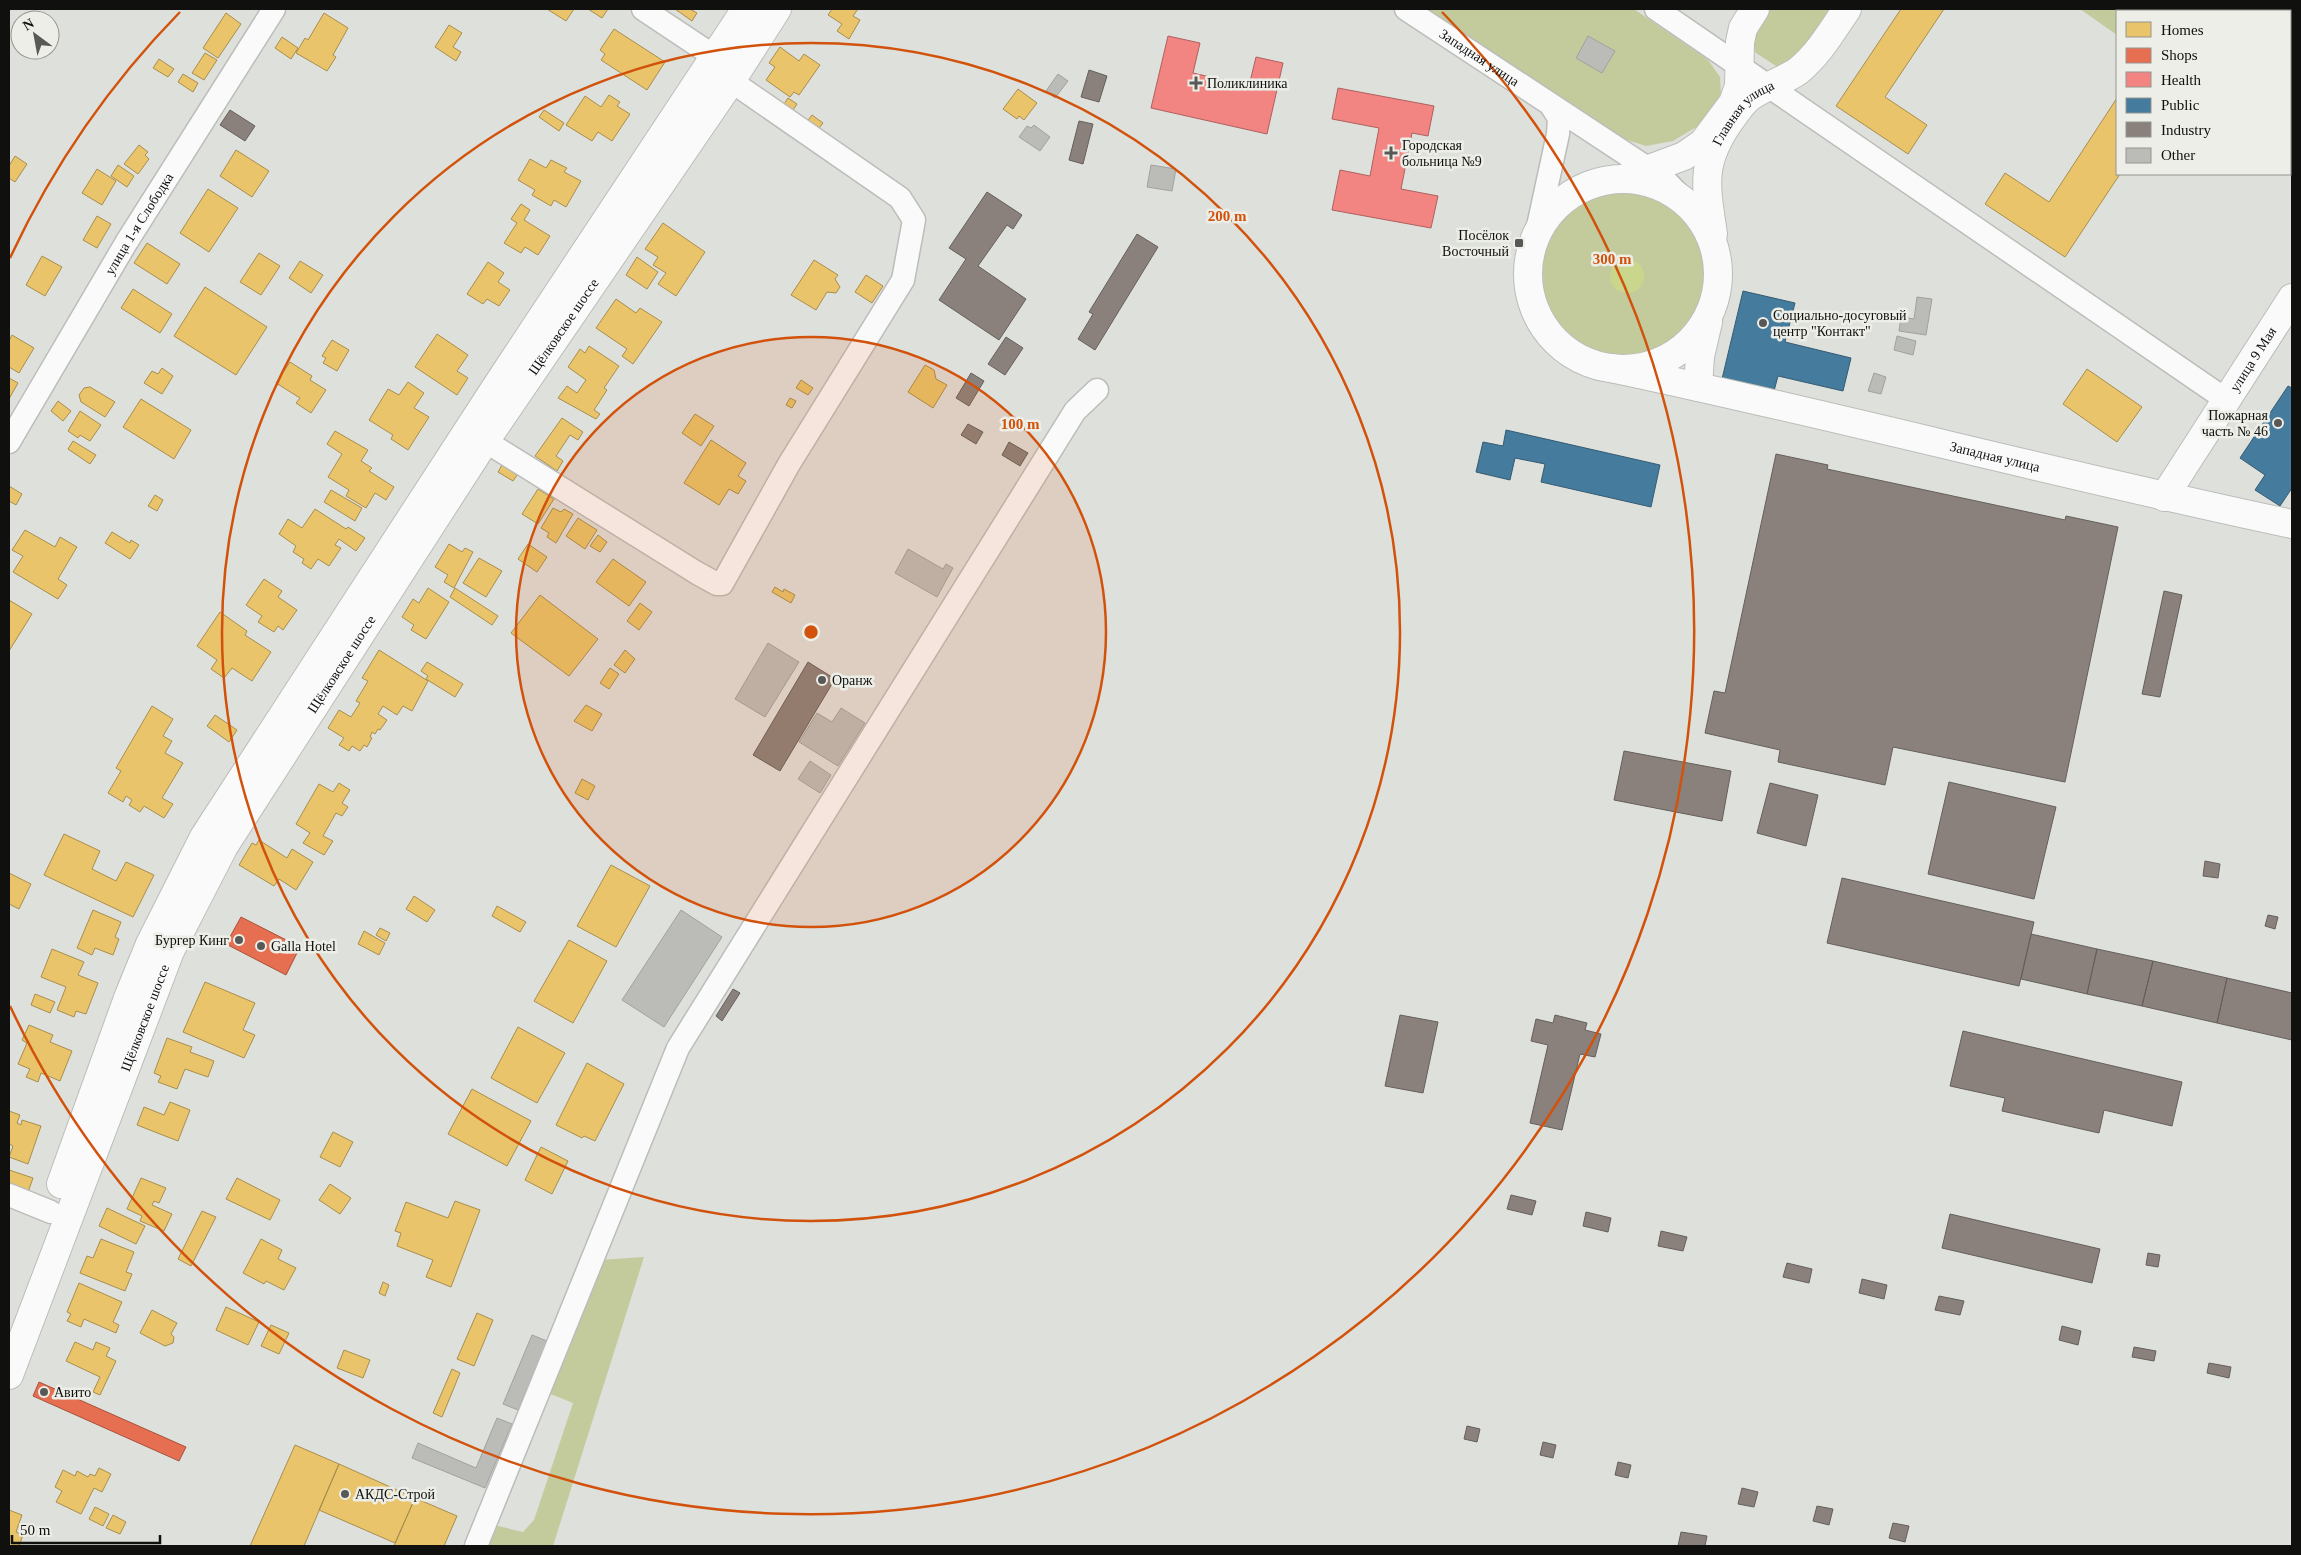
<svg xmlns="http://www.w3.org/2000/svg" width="2301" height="1555" font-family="'Times New Roman',serif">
<rect width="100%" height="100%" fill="#dee0db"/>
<path fill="#c3cb9d" d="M1421,9H1634L1708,60L1720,77L1721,94L1703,123L1673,141L1646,146L1624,139Z
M1765,9H1837L1801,62L1779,68L1756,53L1749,42Z
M2080,9H2292V159L2290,157V11H2117V35Z
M1542 274a84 84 0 1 1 168 0a84 84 0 1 1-168 0Z
M644,1257L553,1546H486L494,1525L523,1532L534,1520L573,1403L548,1393L600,1260Z"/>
<path fill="#cbd68d" d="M1610 276a17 17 0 1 1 34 0a17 17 0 1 1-34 0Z"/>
<path fill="#e9c46a" stroke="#a88e4e" d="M547,9H574L566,21Z
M588,9H608L602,18Z
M675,9H690L697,13L692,21Z
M832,9H858L853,16L860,20L849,39L837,31L842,24L828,15Z
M1901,9H1944L1885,97L1927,125L1908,154L1836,106Z
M226,13L241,24L218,58L203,48Z
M324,13L348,28L333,55L336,57L327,71L296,53L305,38L308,40Z
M449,25L462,33L453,47L461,52L456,61L435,47Z
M614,29L665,62L647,90L601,60L605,54L600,50Z
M282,37L298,48L291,59L275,48Z
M780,47L799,61L804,54L820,65L799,95L794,92L790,97L766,80L775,67L769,63Z
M205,53L217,60L204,80L192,73Z
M159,59L174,69L168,77L153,68Z
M183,74L198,83L193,92L178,82Z
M1018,89L1037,103L1024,120L1019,116L1017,119L1003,109Z
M609,95L620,102L617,106L630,114L612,141L598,132L592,141L566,125L585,96L601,107Z
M788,98L797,104L791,113L782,107Z
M2117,98V174H2120L2065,257L1985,204L2005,173L2049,202Z
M544,110L564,123L559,131L539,117Z
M812,115L823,123L817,131L806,123Z
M139,145L148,152L145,155L149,159L138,174L124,164Z
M236,150L269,171L252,197L220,176Z
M15,156L27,164L15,182L9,178V166Z
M530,159L546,168L551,160L567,168L564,172L581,181L566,207L554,200L551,206L532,195L535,190L518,180Z
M118,165L134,176L127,187L111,176Z
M97,169L116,181L102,205L82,193Z
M208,189L238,208L209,252L180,233Z
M521,204L530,210L524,220L550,236L538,255L525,247L521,253L504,243L517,223L511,219Z
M97,216L111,224L97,248L83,240Z
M663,223L705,252L676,296L658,284L666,273L653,265L658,257L645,249Z
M147,243L180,264L167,284L134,263Z
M259,253L280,266L261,295L240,282Z
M42,256L62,267L45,296L26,285Z
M637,257L658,272L647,289L626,275Z
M814,260L838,275L835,279L840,287L836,293L827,292L816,310L791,295Z
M300,261L323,275L311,293L289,278Z
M488,262L504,273L498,282L510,290L499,306L487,299L483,304L467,294Z
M866,275L883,286L872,303L855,292Z
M205,287L267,327L236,375L174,336Z
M133,289L172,314L160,333L121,308Z
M616,299L636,313L640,308L662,322L633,364L622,356L627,349L596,328Z
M437,334L468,355L457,371L468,378L457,395L415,367Z
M12,335L34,348L19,373L9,367V341Z
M332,340L349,350L337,371L323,363L326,358L322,356Z
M589,346L619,366L604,388L607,390L594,410L600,414L596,419L558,398L567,386L577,393L586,380L568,367L580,349L585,353Z
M290,362L312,376L310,380L326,390L311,413L296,403L300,398L276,383Z
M925,365L934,370L936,379L947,385L933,408L908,392Z
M162,368L173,376L162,394L144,383L152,371L158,374Z
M2087,369L2142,407L2117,442L2063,404Z
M9,378L18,383L9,399Z
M801,380L813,388L808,395L796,388Z
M408,382L424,393L414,408L429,417L408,450L391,439L393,435L369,420L388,389L399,395Z
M90,387L115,402L105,417L81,402L79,395L84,388Z
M790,398L796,401L792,408L786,405Z
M141,399L191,430L174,459L123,427Z
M58,401L71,411L63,421L51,411Z
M80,411L101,425L90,441L80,435L78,438L68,431Z
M695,414L714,426L701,446L682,433Z
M562,418L583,432L578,440L570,435L556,456L563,461L557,471L535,456Z
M335,431L368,450L361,461L372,468L369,471L394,487L386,500L375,493L366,508L346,496L349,490L328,477L342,454L327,444Z
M711,440L746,463L738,476L746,481L738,494L729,489L719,505L684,483Z
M73,441L96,455L90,464L68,449Z
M502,465L517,475L513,481L498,472Z
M9,486L22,494L16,505L9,501Z
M538,489L554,499L538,524L522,514Z
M331,490L362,508L355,521L324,502Z
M155,495L163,500L157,511L148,506Z
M553,508L561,512L564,509L573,514L556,543L547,537L549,533L541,528Z
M315,509L346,529L348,527L365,538L356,551L339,539L335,545L341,548L329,566L318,559L311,569L302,563L304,559L293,552L296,546L279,534L288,519L302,528Z
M578,518L597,530L585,549L566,536Z
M25,530L55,547L60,537L77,547L58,579L67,585L58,599L13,572L23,556L12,550Z
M112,532L130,543L131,540L139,545L130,559L105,543Z
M598,535L607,542L600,552L590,546Z
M449,544L462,552L465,548L473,552L454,588L444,582L448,575L435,567Z
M528,544L547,557L537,572L518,559Z
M479,558L502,571L486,597L463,583Z
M613,559L646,582L629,606L596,582Z
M264,579L282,591L278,597L297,610L283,630L278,626L274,632L258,622L262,616L246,605Z
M775,587L783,592L784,589L795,595L791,603L772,592Z
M428,588L449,602L426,639L411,630L414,625L402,617L413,599L419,603Z
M455,588L498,616L492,625L450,597Z
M540,595L598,639L569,676L511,633Z
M9,600L32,614L9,651Z
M640,603L652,612L639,630L627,621Z
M220,612L247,631L245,635L271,652L252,681L232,668L224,678L211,669L217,660L197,646Z
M379,650L428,681L412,711L403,706L397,715L383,706L378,714L387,720L380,730L378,729L375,734L372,732L370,737L372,738L367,747L364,745L360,751L352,746L349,751L339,745L344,738L328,728L339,710L351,717L360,703L356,701L368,681L362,678Z
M625,650L635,659L625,673L614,665Z
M427,662L463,684L455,697L426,679L428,676L421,671Z
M610,668L619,674L609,689L600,683Z
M586,705L602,714L592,731L574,721Z
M152,706L173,719L163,736L172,741L165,753L183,763L162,798L173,804L164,818L144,806L140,812L129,805L132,800L126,796L123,802L108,793L121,771L116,768Z
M215,715L237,730L229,742L207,726Z
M582,779L595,786L588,800L575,793Z
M339,783L350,790L342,803L348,807L342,816L336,813L323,836L333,841L324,855L303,843L310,833L296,824L319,784L333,792Z
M64,834L100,851L92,869L116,881L126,862L154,875L133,917L44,875Z
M259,840L287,858L292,849L313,862L296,890L279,879L274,886L239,865L252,843L256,845Z
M611,865L650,886L616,947L577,926Z
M9,873L31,884L19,909L9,904Z
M414,896L435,910L427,922L406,909Z
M497,906L526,922L520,932L492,916Z
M93,910L121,922L115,937L119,939L113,955L95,948L92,955L77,948Z
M380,928L390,933L386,941L376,935Z
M364,931L385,943L379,955L358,944Z
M569,940L607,961L573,1023L534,1001Z
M52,949L84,962L78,975L98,983L86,1014L76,1011L74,1017L57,1010L66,987L41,977Z
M205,982L255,1003L243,1030L255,1035L244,1058L183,1032Z
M35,994L55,1002L50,1013L31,1005Z
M29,1025L53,1035L50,1042L72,1051L60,1081L41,1073L38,1082L26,1077L30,1069L18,1064L27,1043L22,1040Z
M518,1027L565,1053L537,1103L491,1078Z
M167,1038L192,1047L190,1052L214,1061L208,1077L185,1069L177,1089L158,1082L161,1076L154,1073Z
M587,1063L624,1084L595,1141L584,1136L582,1138L556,1125Z
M472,1089L531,1121L507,1166L448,1134Z
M170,1102L190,1110L178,1141L137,1125L144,1107L164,1115Z
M9,1111L20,1115L17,1123L21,1125L22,1120L41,1126L28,1164L9,1157L13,1146L9,1144Z
M333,1132L353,1142L340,1167L320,1157Z
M541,1147L568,1161L552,1194L525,1180Z
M9,1170L33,1178L27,1195L9,1188Z
M141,1178L166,1188L159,1203L154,1201L152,1205L172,1214L164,1231L140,1221L142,1216L127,1209Z
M237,1178L280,1200L270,1220L226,1199Z
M330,1184L351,1198L340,1214L319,1200Z
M455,1201L480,1210L451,1287L426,1277L433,1260L397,1246L401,1233L395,1231L406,1202L448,1218Z
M107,1208L145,1226L136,1244L99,1226Z
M202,1211L216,1217L191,1266L178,1259Z
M101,1239L134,1252L126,1272L132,1274L125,1291L80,1273L87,1256L93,1258Z
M261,1239L282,1250L278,1259L296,1268L284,1290L266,1281L264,1284L243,1273Z
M383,1282L389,1285L385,1296L379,1293Z
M79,1283L122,1302L113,1322L119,1325L116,1333L84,1319L81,1327L67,1321L71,1314L67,1312Z
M226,1307L259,1322L248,1345L216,1330Z
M152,1310L177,1323L171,1334L174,1337L173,1343L165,1346L140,1333Z
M477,1313L493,1320L474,1366L457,1359Z
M271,1325L289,1333L279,1354L261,1346Z
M75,1342L93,1350L96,1342L110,1348L106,1356L116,1361L100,1395L93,1392L100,1377L66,1361Z
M344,1350L370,1360L363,1378L337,1368Z
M452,1369L460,1373L442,1417L433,1413Z
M295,1445L339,1464L304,1546H250Z
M339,1464L415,1498L395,1543L319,1510Z
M99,1468L111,1474L102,1492L94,1488L81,1514L56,1502L62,1491L55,1487L63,1470L75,1476L77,1471L88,1477L90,1474L95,1476Z
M415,1498L457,1516L444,1546H394Z
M95,1507L109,1514L103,1526L89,1519Z
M9,1510L22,1515L16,1532L23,1535L19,1546H9Z
M113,1515L126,1522L120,1534L106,1528Z"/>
<path fill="#e76f51" stroke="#a6523d" d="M241,917L300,947L286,975L226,944Z
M39,1382L186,1447L179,1461L33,1396Z"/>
<path fill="#f28482" stroke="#ae615f" d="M1168,36L1200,43L1193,73L1249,86L1256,57L1283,63L1267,134L1151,108Z
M1338,88L1434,106L1428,136L1412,133L1401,189L1438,196L1431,228L1332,210L1340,170L1370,176L1379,128L1332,119Z"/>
<path fill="#457b9d" stroke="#355b72" d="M1743,291L1795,303L1785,342L1851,358L1843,391L1778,376L1774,391L1722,379Z
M2288,386L2292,388V488L2280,506L2255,490L2265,475L2240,458Z
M1506,430L1660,465L1651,507L1541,482L1545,464L1515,458L1510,480L1476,472L1483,442L1503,446Z"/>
<path fill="#8a817c" stroke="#655f5b" d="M1089,70L1107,76L1099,102L1081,97Z
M230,110L255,126L245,141L220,125Z
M1079,121L1093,124L1083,164L1069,160Z
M987,192L1022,215L1013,229L1007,225L978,266L1026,299L999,340L939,300L966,259L949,248Z
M1137,234L1158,247L1095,350L1078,339L1093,314L1089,312Z
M1006,337L1023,348L1005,375L988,364Z
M971,373L984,381L969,406L956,398Z
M968,424L983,432L976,444L961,435Z
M1009,442L1028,453L1020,466L1002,455Z
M1776,454L1828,465L1827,469L2065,520L2066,516L2118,527L2065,782L1893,747L1885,785L1778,762L1780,750L1705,733L1714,691L1725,693Z
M2164,591L2182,595L2160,697L2142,694Z
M808,662L835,679L780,771L753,755Z
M1624,751L1731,771L1722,821L1614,800Z
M1949,782L2056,807L2034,899L1928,874Z
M1770,783L1818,795L1806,846L1757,833Z
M2205,861L2220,864L2218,878L2203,876Z
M1842,878L2034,922L2019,986L1827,943Z
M2268,915L2278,917L2275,929L2265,926Z
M2031,934L2097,949L2087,994L2021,979Z
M2097,949L2153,961L2142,1006L2087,994Z
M2153,961L2227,978L2217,1023L2142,1006Z
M2227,978L2292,993V1040L2217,1023Z
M733,989L740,993L722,1021L716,1016Z
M1400,1015L1438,1022L1423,1093L1385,1086Z
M1555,1015L1587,1023L1585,1030L1601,1034L1595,1057L1580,1054L1562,1130L1530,1123L1548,1045L1531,1041L1536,1019L1553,1023Z
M1963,1031L2182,1082L2172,1126L2104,1110L2099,1133L2002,1111L2005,1098L1950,1086Z
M1511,1195L1536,1201L1532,1215L1507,1209Z
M1586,1212L1611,1218L1608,1232L1583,1226Z
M1950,1214L2100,1249L2092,1283L1942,1248Z
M1661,1231L1687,1237L1683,1251L1658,1246Z
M2148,1253L2160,1255L2158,1267L2146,1265Z
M1787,1263L1812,1269L1809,1283L1783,1277Z
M1862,1279L1887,1285L1884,1299L1859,1293Z
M1939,1296L1964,1301L1960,1315L1935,1310Z
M2062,1326L2081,1331L2078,1345L2059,1340Z
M2134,1347L2156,1351L2154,1361L2132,1357Z
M2209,1363L2231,1367L2229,1378L2207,1373Z
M1467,1426L1480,1429L1477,1442L1464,1439Z
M1543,1442L1556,1445L1553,1458L1540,1455Z
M1618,1462L1631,1465L1628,1478L1615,1475Z
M1742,1488L1758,1492L1754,1507L1738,1504Z
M1817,1506L1833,1509L1829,1525L1813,1521Z
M1893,1523L1909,1526L1905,1542L1889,1538Z
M1681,1532L1707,1536L1705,1546H1678Z"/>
<path fill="#bbbcb8" stroke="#a1a29e" d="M1588,36L1615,51L1602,73L1576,58Z
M1058,74L1068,81L1055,98L1046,91Z
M1034,125L1050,137L1040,151L1019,137L1027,126L1031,128Z
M1151,165L1176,169L1172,191L1147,187Z
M1917,297L1932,299L1926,335L1899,331L1901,317L1914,319Z
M1897,336L1916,341L1913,355L1894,350Z
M1874,373L1886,377L1881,394L1868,391Z
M908,549L943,569L946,564L953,568L937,597L895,573Z
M768,643L799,662L765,717L735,699Z
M841,708L865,723L838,766L799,742L817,713L832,722Z
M810,761L831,775L820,793L798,779Z
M681,910L722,937L664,1027L622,1000Z
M532,1335L547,1341L518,1410L503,1404Z
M497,1418L512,1424L485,1488L412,1458L418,1443L476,1468Z"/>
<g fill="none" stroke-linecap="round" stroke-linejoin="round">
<defs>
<g id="street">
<path d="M643,9L715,57"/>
<path id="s1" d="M1406,9L1664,179L1689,205"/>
<path d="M1656,9L2225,399"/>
<path d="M1535,240L1558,134L1559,118L1552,107"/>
<path d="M485,441L697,573L717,584H722L789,464L903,280L914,220L900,198L731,81"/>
<path id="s2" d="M9,442L126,243L274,9"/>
<path d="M9,1195L51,1212"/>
<path d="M476,1546L678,1048L1075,411L1097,390"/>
</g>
<g id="secondary">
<path d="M1625,178L1684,156L1703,143L1733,103L1739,86L1740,42L1743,28L1755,9"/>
<circle cx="1623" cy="274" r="95"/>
<path id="s3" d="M1713,234C1706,186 1700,164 1729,122C1736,113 1742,102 1751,96C1765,86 1784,81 1798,71C1819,54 1832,31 1847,9"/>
<path id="s4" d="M1611,368C1839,416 2064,476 2292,524"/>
<path d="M1698,387L1700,356L1708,322"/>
<path id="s5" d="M2164,497L2292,298"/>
</g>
<g id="primary">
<path d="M61,1184L128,998L150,944L204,837L498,384L746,9"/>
<path id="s6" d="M9,1375L170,951L224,846L485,441L731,81L777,9"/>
</g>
</defs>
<use href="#street" stroke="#bcbdba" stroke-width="25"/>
<use href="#secondary" stroke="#bcbdba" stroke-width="30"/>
<use href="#primary" stroke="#bcbdba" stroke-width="30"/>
<use href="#street" stroke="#fafafa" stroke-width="22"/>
<use href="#secondary" stroke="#fafafa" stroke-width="28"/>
<use href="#primary" stroke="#fafafa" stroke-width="28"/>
</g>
<circle cx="811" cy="632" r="295" fill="#d2520c" fill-opacity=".12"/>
<g fill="none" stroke="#d2520c" stroke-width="2.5">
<circle cx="811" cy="632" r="295"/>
<circle cx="811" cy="632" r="589"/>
<path d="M10 258A884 884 0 0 1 180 12M1442 12A884 884 0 1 1 10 1006"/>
</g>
<g fill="#585956" stroke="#eceee7" stroke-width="2">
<path d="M1193.5 75.5h5v5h5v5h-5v5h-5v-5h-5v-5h5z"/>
<path d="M1388.5 145.5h5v5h5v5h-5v5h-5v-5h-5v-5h5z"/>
<rect x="1514" y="238" width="10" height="10" rx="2.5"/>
<circle cx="1763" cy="323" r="5"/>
<circle cx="2278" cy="423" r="5"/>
<circle cx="822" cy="680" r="5"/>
<circle cx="239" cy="940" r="5"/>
<circle cx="261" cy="946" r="5"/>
<circle cx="44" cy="1392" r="5"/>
<circle cx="345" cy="1494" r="5"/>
</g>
<g text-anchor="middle" stroke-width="5" stroke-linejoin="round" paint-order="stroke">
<g font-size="14" fill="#10100e" stroke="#eceee7">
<text dy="5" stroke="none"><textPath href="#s1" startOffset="88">Западная улица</textPath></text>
<text dy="5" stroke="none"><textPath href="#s3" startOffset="134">Главная улица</textPath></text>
<text dy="5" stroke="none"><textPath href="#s2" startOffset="254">улица 1-я Слободка</textPath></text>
<text dy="5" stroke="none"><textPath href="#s6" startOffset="1192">Щёлковское шоссе</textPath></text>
<text dy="5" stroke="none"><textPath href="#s5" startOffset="164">улица 9 Мая</textPath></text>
<text dy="5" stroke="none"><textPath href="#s4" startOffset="394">Западная улица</textPath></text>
<text dy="5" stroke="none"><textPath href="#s6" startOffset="788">Щёлковское шоссе</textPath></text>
<text dy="5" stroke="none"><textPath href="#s6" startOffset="382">Щёлковское шоссе</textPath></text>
</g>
<g font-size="14" fill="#10100e" stroke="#eceee7" text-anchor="start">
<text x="1207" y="88">Поликлиника</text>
<text x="1402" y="150">Городская<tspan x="1402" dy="16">больница №9</tspan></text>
<text x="1509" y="240" text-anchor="end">Посёлок<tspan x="1509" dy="16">Восточный</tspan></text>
<text x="1773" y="320">Социально-досуговый<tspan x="1773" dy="16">центр "Контакт"</tspan></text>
<text x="2268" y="420" text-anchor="end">Пожарная<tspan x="2268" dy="16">часть № 46</tspan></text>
<text x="832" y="685">Оранж</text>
<text x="229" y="945" text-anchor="end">Бургер Кинг</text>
<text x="271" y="951">Galla Hotel</text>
<text x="54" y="1397">Авито</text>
<text x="355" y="1499">АКДС-Строй</text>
</g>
</g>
<circle cx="811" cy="632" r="8" fill="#d2520c" stroke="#eceee7" stroke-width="2.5"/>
<g font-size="15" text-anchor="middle" font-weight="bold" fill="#d2520c" stroke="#eceee7" stroke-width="5" stroke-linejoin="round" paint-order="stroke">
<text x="1227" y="221">200 m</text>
<text x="1612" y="264">300 m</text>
<text x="1020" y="429">100 m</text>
</g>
<rect width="2301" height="1555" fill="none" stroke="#10100e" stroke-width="20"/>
<rect x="2116" y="10" width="175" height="165" fill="#eceee7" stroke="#949590"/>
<rect x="2126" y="22" width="25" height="15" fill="#e9c46a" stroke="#949590"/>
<text x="2161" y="35" font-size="15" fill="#10100e">Homes</text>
<rect x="2126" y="48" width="25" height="15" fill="#e76f51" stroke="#949590"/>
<text x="2161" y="60" font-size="15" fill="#10100e">Shops</text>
<rect x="2126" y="72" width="25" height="15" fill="#f28482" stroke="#949590"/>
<text x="2161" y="85" font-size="15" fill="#10100e">Health</text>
<rect x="2126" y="98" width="25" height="15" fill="#457b9d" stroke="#949590"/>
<text x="2161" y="110" font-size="15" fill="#10100e">Public</text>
<rect x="2126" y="122" width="25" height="15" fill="#8a817c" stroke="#949590"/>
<text x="2161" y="135" font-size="15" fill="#10100e">Industry</text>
<rect x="2126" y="148" width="25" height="15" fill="#bbbcb8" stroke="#949590"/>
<text x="2161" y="160" font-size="15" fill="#10100e">Other</text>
<g transform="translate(35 35) rotate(328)"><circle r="24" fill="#eceee7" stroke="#949590"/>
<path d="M0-4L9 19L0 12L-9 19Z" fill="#585956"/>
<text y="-8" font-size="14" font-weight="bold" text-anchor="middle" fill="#10100e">N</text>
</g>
<path d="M12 1535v8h148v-8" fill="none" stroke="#10100e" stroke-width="2.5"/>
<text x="20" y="1535" font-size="15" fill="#10100e" stroke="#eceee7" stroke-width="4" paint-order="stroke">50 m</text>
</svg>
